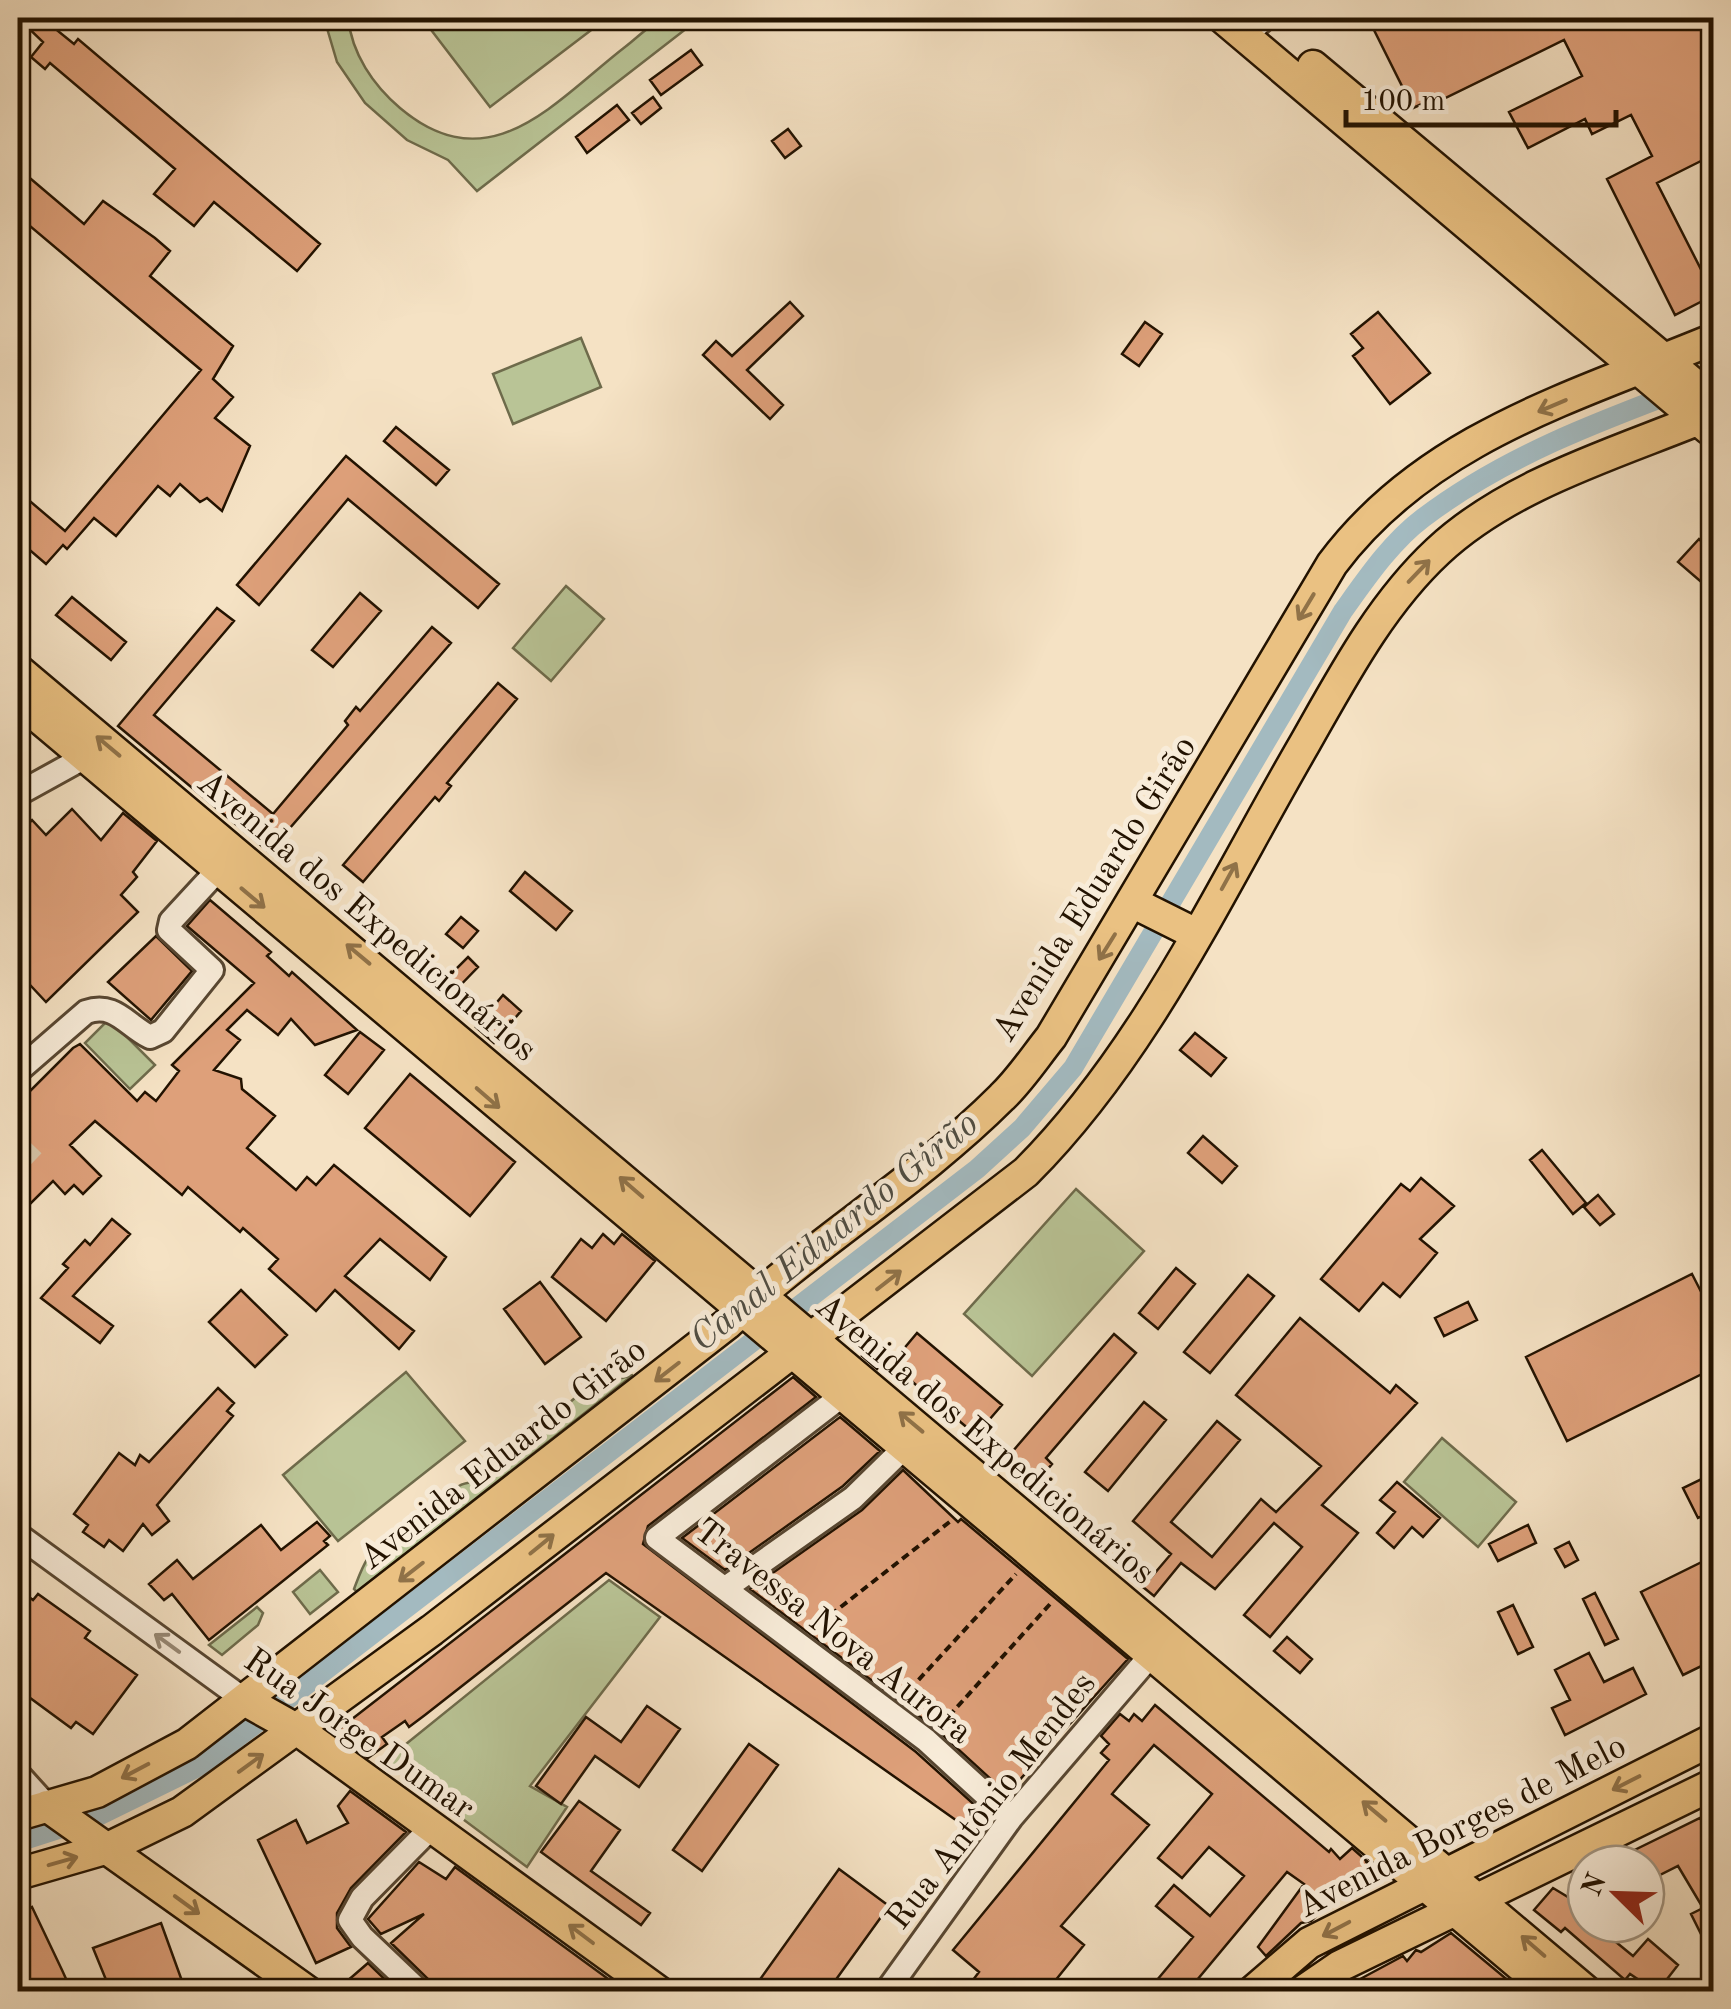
<svg xmlns="http://www.w3.org/2000/svg" width="1731" height="2009" font-family="'Old Standard TT',serif">
<rect width="100%" height="100%" fill="#f5e2c4"/>
<filter id="stains"><feTurbulence type="fractalNoise" baseFrequency=".002" numOctaves="4"/><feColorMatrix values="0 0 0 0 .2 0 0 0 0 .09 0 0 0 0 .02 0 0 0 .5 -.17"/></filter>
<radialGradient id="worn" r=".72"><stop offset=".6" stop-color="#630" stop-opacity="0"/><stop offset="1" stop-color="#630" stop-opacity=".3"/></radialGradient>
<path fill="#b9c496" stroke="#6e6b4b" stroke-width="2.5" d="M324,18H348C352,54 373,85 400,108C490,184 554,102 625,47C636,39 649,25 662,19C671,14 689,17 700,18L477,191L448,160L407,140L365,103L337,62Z
M422,18H607L490,107Z
M581,338L601,387L513,424L493,374Z
M566,586L604,619L551,681L513,648Z
M109,1019L155,1065L130,1089L85,1043Z
M1076,1189L1144,1251L1032,1376L964,1314Z
M406,1372L465,1441L338,1541L283,1475Z
M633,1375L357,1592L354,1589C361,1571 368,1547 390,1541C403,1536 414,1540 424,1526C435,1510 440,1497 459,1486C468,1480 479,1484 488,1477C504,1465 506,1443 529,1432C542,1426 553,1428 566,1420L569,1403L588,1387Z
M1442,1438L1516,1502L1478,1547L1404,1482Z
M320,1570L338,1592L310,1614L293,1592Z
M609,1580L660,1617L530,1786L567,1807L527,1867L385,1761Z
M257,1607L263,1613L258,1625L222,1655L209,1645Z"/>
<g fill="none" stroke-linecap="round" stroke-linejoin="round">
<path stroke="#a3bac0" stroke-width="20" d="M18,1842L96,1817L202,1765L977,1169L1022,1128L1073,1068L1343,611C1366,579 1391,542 1423,518C1510,452 1613,416 1714,378"/>
</g>
<path fill="#dea07a" stroke="#221200" stroke-width="2.5" d="M18,18H42L74,44L78,39L320,244L297,271L214,202L194,226L154,194L175,169L50,63L45,69L31,57L43,42Z
M1368,18H1393L1397,25L1414,18H1714V74L1706,78L1714,92V173L1703,160L1657,183L1714,295L1675,315L1607,179L1652,156L1631,115L1592,134L1585,119L1528,148L1509,112L1582,76L1564,40L1435,103L1433,99L1413,108Z
M691,50L702,65L661,95L650,80Z
M653,97L661,108L641,124L632,113Z
M617,105L629,120L587,153L576,137Z
M788,129L801,146L785,158L772,141Z
M18,168L84,224L103,201L155,238L170,251L150,276L233,346L213,379L233,397L215,418L250,446L222,511L207,498L200,502L180,484L170,496L158,486L116,536L94,518L67,549L63,545L46,564L18,540V491L65,531L201,370L18,216Z
M790,302L803,316L747,370L783,405L770,419L703,355L716,341L732,356Z
M1378,312L1430,373L1390,404L1353,356L1363,348L1351,334Z
M1145,322L1162,334L1139,366L1122,354Z
M396,427L449,470L436,485L384,441Z
M346,456L499,584L478,608L348,499L259,605L237,585Z
M1714,538V578L1706,586L1678,562L1699,539L1706,546Z
M360,593L381,611L333,667L312,650Z
M72,597L126,642L111,660L56,615Z
M217,608L234,621L154,715L273,814L348,725L345,721L356,707L360,711L432,627L451,643L269,852L118,726Z
M498,683L517,699L447,783L451,786L439,801L435,797L363,882L343,865Z
M72,809L101,840L123,813L157,841L133,872L137,877L121,895L138,912L46,1002L18,972V834L32,820L46,835Z
M525,872L572,911L556,930L510,891Z
M210,900L271,952L267,956L289,976L292,972L357,1030L315,1045L291,1019L278,1035L247,1010L227,1030L240,1040L214,1070L241,1079L242,1089L275,1116L247,1148L296,1190L307,1177L316,1185L334,1165L446,1257L430,1280L380,1239L345,1276L414,1331L399,1349L335,1290L316,1311L269,1269L278,1259L243,1228L240,1232L188,1187L182,1195L95,1121L70,1145L101,1176L83,1194L74,1185L65,1194L53,1181L29,1205L18,1194V1103L73,1048L80,1044L137,1101L145,1092L156,1101L179,1071L172,1065L254,983L187,926Z
M461,917L478,931L463,948L446,934Z
M156,936L192,971L151,1020L108,982Z
M468,957L478,967L450,996L440,985Z
M503,995L521,1011L494,1043L476,1027Z
M360,1032L384,1050L348,1094L325,1075Z
M1195,1033L1226,1058L1211,1076L1180,1050Z
M410,1074L515,1162L470,1216L365,1128Z
M1203,1136L1237,1166L1222,1183L1188,1153Z
M1542,1150L1586,1203L1573,1214L1530,1160Z
M1421,1178L1454,1206L1420,1239L1437,1253L1400,1297L1383,1283L1359,1311L1321,1279L1401,1184L1410,1191Z
M1598,1195L1614,1214L1600,1225L1584,1207Z
M112,1219L130,1234L73,1296L113,1326L100,1343L41,1298L68,1268L63,1264L85,1240L90,1245Z
M603,1234L614,1244L622,1234L655,1261L606,1321L552,1277L581,1239L592,1248Z
M1176,1268L1195,1284L1158,1329L1139,1313Z
M1692,1274L1714,1317V1368L1567,1441L1526,1357Z
M1248,1275L1274,1296L1210,1373L1184,1352Z
M540,1282L581,1337L545,1364L504,1309Z
M241,1290L287,1335L255,1367L209,1322Z
M1468,1302L1477,1320L1444,1336L1435,1318Z
M1300,1318L1390,1393L1396,1385L1417,1403L1322,1505L1358,1533L1270,1637L1244,1615L1302,1547L1274,1523L1215,1589L1181,1563L1154,1596L1143,1587L1171,1554L1133,1521L1217,1421L1240,1440L1171,1522L1212,1557L1261,1499L1276,1512L1321,1466L1236,1395Z
M917,1333L1002,1405L976,1435L891,1364Z
M1114,1334L1136,1353L1046,1458L1052,1464L1035,1484L1006,1459Z
M873,1344L888,1356L877,1369L862,1356Z
M793,1377L816,1397L648,1526L643,1544L916,1752L989,1818L977,1835L606,1573L425,1715L409,1727L405,1721L382,1737L387,1744L368,1758L334,1733Z
M218,1388L234,1403L227,1411L233,1416L157,1505L169,1521L152,1535L143,1524L123,1551L109,1540L104,1547L83,1532L88,1525L74,1514L119,1453L135,1465L140,1455L149,1462Z
M1144,1402L1166,1420L1108,1491L1085,1472Z
M840,1417L880,1451L843,1486L725,1570L682,1538Z
M903,1470L958,1522L961,1519L1128,1659L1007,1794L935,1728L750,1589L862,1510Z
M1714,1473V1511L1698,1518L1683,1488Z
M1397,1482L1440,1518L1423,1537L1412,1527L1394,1548L1377,1533L1395,1512L1380,1500Z
M317,1522L330,1536L324,1541L328,1545L209,1640L172,1594L164,1600L149,1584L177,1560L193,1579L261,1525L281,1550Z
M1528,1525L1536,1543L1498,1561L1489,1544Z
M1569,1542L1578,1560L1565,1567L1555,1549Z
M1714,1556V1660L1683,1675L1641,1592Z
M18,1589L33,1600L38,1594L90,1631L85,1638L137,1675L93,1734L76,1722L71,1728L18,1689Z
M1595,1593L1618,1639L1605,1645L1583,1599Z
M1513,1605L1533,1647L1518,1654L1498,1612Z
M1287,1637L1312,1659L1300,1673L1274,1651Z
M1589,1653L1604,1682L1633,1668L1646,1694L1565,1735L1552,1708L1570,1700L1555,1670Z
M1155,1705L1329,1852L1331,1849L1340,1859L1352,1848L1370,1864L1311,1921L1301,1923L1266,1956L1258,1947L1304,1884L1287,1872L1187,1992H1147L1193,1937L1156,1906L1174,1885L1210,1916L1244,1876L1209,1847L1182,1878L1158,1858L1212,1794L1154,1745L1112,1794L1149,1825L1061,1926L1084,1945L1046,1992H964L979,1972L953,1950L1109,1760L1101,1753L1109,1744L1101,1736L1120,1714L1129,1721L1134,1714L1142,1721Z
M647,1706L680,1729L639,1787L595,1756L561,1804L536,1786L586,1717L621,1742Z
M749,1744L778,1765L702,1871L673,1850Z
M350,1791L406,1832L351,1888L337,1913V1928L351,1947L316,1963L258,1840L296,1820L307,1843L348,1823L338,1806Z
M579,1801L620,1830L591,1871L650,1913L641,1925L541,1852Z
M1700,1818L1714,1844V1930L1702,1936L1691,1914L1703,1908L1678,1866L1646,1882V1864H1606Z
M419,1862L446,1879L455,1867L626,1992H458L448,1983L435,1992L430,1981L391,1943L424,1914L381,1934L368,1919Z
M839,1869L889,1906L827,1992H751Z
M1553,1888L1586,1908V1924H1594L1633,1956L1648,1939L1678,1965L1657,1992L1630,1974L1625,1980L1565,1928L1561,1932L1534,1910Z
M32,1907L62,1970L72,1992H18V1914Z
M161,1923L186,1992H111L93,1948Z
M1451,1933L1522,1992H1336L1403,1956L1407,1961L1416,1950L1421,1952Z
M368,1963L398,1992H334L353,1976Z"/>
<g fill="none" stroke-linecap="round" stroke-linejoin="round">
<path stroke="#d5c3a7" stroke-width="22" stroke-dasharray="22 11" stroke-linecap="butt" d="M18,1146L41,1168"/>
<defs>
<path id="minor" d="M1245,36L1265,18
M18,794L85,757
M18,1071L86,1012C115,1002 126,1025 150,1037L163,1031L212,970L169,930L171,921L219,869
M843,1395L657,1538L926,1740L1011,1818
M18,1535L246,1701
M727,1587L853,1498L905,1447
M18,1774L47,1806
M420,1992L362,1937L350,1920L362,1898L431,1828
M886,1992L1011,1818L1151,1655"/>
<path id="major" d="M1223,18L1709,429
M1313,66L1714,401
M18,670L1587,1992
M18,700L1552,1992
M1134,903L1196,934
M246,1701L298,1730L659,1992
M47,1806L308,1992
M18,1815L97,1792L187,1744L727,1324C814,1243 918,1181 1002,1097C1020,1080 1035,1057 1051,1037L1332,564C1426,438 1574,397 1714,339
M18,1874L108,1848L182,1812L432,1630L1026,1172C1146,1052 1220,889 1305,743C1343,676 1381,604 1438,551C1512,482 1621,452 1714,413
M1252,1992L1309,1943L1714,1739
M1302,1992L1340,1966L1714,1784"/>
</defs>
<use href="#minor" stroke="#574631" stroke-width="28"/>
<use href="#major" stroke="#221200" stroke-width="35"/>
<path stroke="#221200" stroke-width="4" stroke-dasharray="8 5" stroke-linecap="butt" d="M810,1631L952,1520
M901,1699L1016,1574
M940,1726L1051,1603"/>
<use href="#minor" stroke="#f8ecd9" stroke-width="22"/>
<use href="#major" stroke="#eac182" stroke-width="30"/>
</g>
<defs><path id="oneway-shaft" d="M-6 0H5M1.5-3L5.5 0L1.5 3" fill="none" stroke-width="1.6" stroke-linecap="round" stroke-linejoin="round" transform="scale(2.5)"/></defs>
<g stroke="#907248">
<use href="#oneway-shaft" transform="translate(1552 406) rotate(157)"/>
<use href="#oneway-shaft" transform="translate(1419 571) rotate(-46)"/>
<use href="#oneway-shaft" transform="translate(1306 607) rotate(121)"/>
<use href="#oneway-shaft" transform="translate(108 746) rotate(-140)"/>
<use href="#oneway-shaft" transform="translate(1229 876) rotate(-61)"/>
<use href="#oneway-shaft" transform="translate(253 898) rotate(40)"/>
<use href="#oneway-shaft" transform="translate(1107 947) rotate(122)"/>
<use href="#oneway-shaft" transform="translate(358 954) rotate(-140)"/>
<use href="#oneway-shaft" transform="translate(488 1098) rotate(41)"/>
<use href="#oneway-shaft" transform="translate(631 1187) rotate(-139)"/>
<use href="#oneway-shaft" transform="translate(889 1280) rotate(-38)"/>
<use href="#oneway-shaft" transform="translate(667 1372) rotate(142)"/>
<use href="#oneway-shaft" transform="translate(911 1422) rotate(-140)"/>
<use href="#oneway-shaft" transform="translate(542 1544) rotate(-39)"/>
<use href="#oneway-shaft" transform="translate(411 1572) rotate(142)"/>
<use href="#oneway-shaft" transform="translate(251 1763) rotate(-36)"/>
<use href="#oneway-shaft" transform="translate(135 1771) rotate(152)"/>
<use href="#oneway-shaft" transform="translate(1626 1783) rotate(153)"/>
<use href="#oneway-shaft" transform="translate(1374 1811) rotate(-140)"/>
<use href="#oneway-shaft" transform="translate(63 1861) rotate(-16)"/>
<use href="#oneway-shaft" transform="translate(187 1905) rotate(36)"/>
<use href="#oneway-shaft" transform="translate(1336 1929) rotate(152)"/>
<use href="#oneway-shaft" transform="translate(581 1934) rotate(-143)"/>
<use href="#oneway-shaft" transform="translate(1533 1946) rotate(-139)"/>
</g>
<use stroke="#988a77" href="#oneway-shaft" transform="translate(167 1643) rotate(-144)"/>
<g text-anchor="middle" stroke-width="10" stroke-linejoin="round" paint-order="stroke">
<g font-size="35" fill="#221200" stroke="#f8ecd9">
<text transform="translate(1093 888) rotate(-58)" y="12">Avenida Eduardo Girão</text>
<text transform="translate(368 915) rotate(40)" y="12">Avenida dos Expedicionários</text>
<text transform="translate(986 1438) rotate(40)" y="12">Avenida dos Expedicionários</text>
<text transform="translate(502 1453) rotate(-38)" y="12">Avenida Eduardo Girão</text>
<text transform="translate(834 1630) rotate(38)" y="12">Travessa Nova Aurora</text>
<text transform="translate(360 1733) rotate(35)" y="12">Rua Jorge Dumar</text>
<text transform="translate(990 1800) rotate(-52)" y="12">Rua Antônio Mendes</text>
<text transform="translate(1461 1825) rotate(-27)" y="12">Avenida Borges de Melo</text>
</g>
<g font-size="38" font-style="italic" fill="#4f4d43" stroke="#f8ecd9">
<text transform="translate(833 1230) rotate(-39)" y="13">Canal Eduardo Girão</text>
</g>
</g>
<rect width="1731" height="2009" fill="none" stroke="#f5e2c4" stroke-width="60"/>
<rect x="20" y="20" width="1691" height="1969" fill="none" stroke="#221200" stroke-width="5"/>
<rect x="30" y="30" width="1671" height="1949" fill="none" stroke="#221200" stroke-width="2.5"/>
<g transform="translate(1616 1894) rotate(293)"><circle r="48" fill="#f8ecd9" stroke="#a29582" stroke-width="2.5"/>
<path d="M0-8L18 38L0 25L-18 38Z" fill="#8f2418"/>
<text y="-15" font-size="28" font-weight="bold" text-anchor="middle" fill="#221200">N</text>
</g>
<path d="M1346 110v15h270v-15" fill="none" stroke="#221200" stroke-width="5"/>
<text x="1361" y="110" font-size="30" fill="#221200" stroke="#f8ecd9" stroke-width="8" paint-order="stroke">100 m</text>
<rect width="100%" height="100%" filter="url(#stains)"/>
<rect width="100%" height="100%" fill="url(#worn)"/>
</svg>
